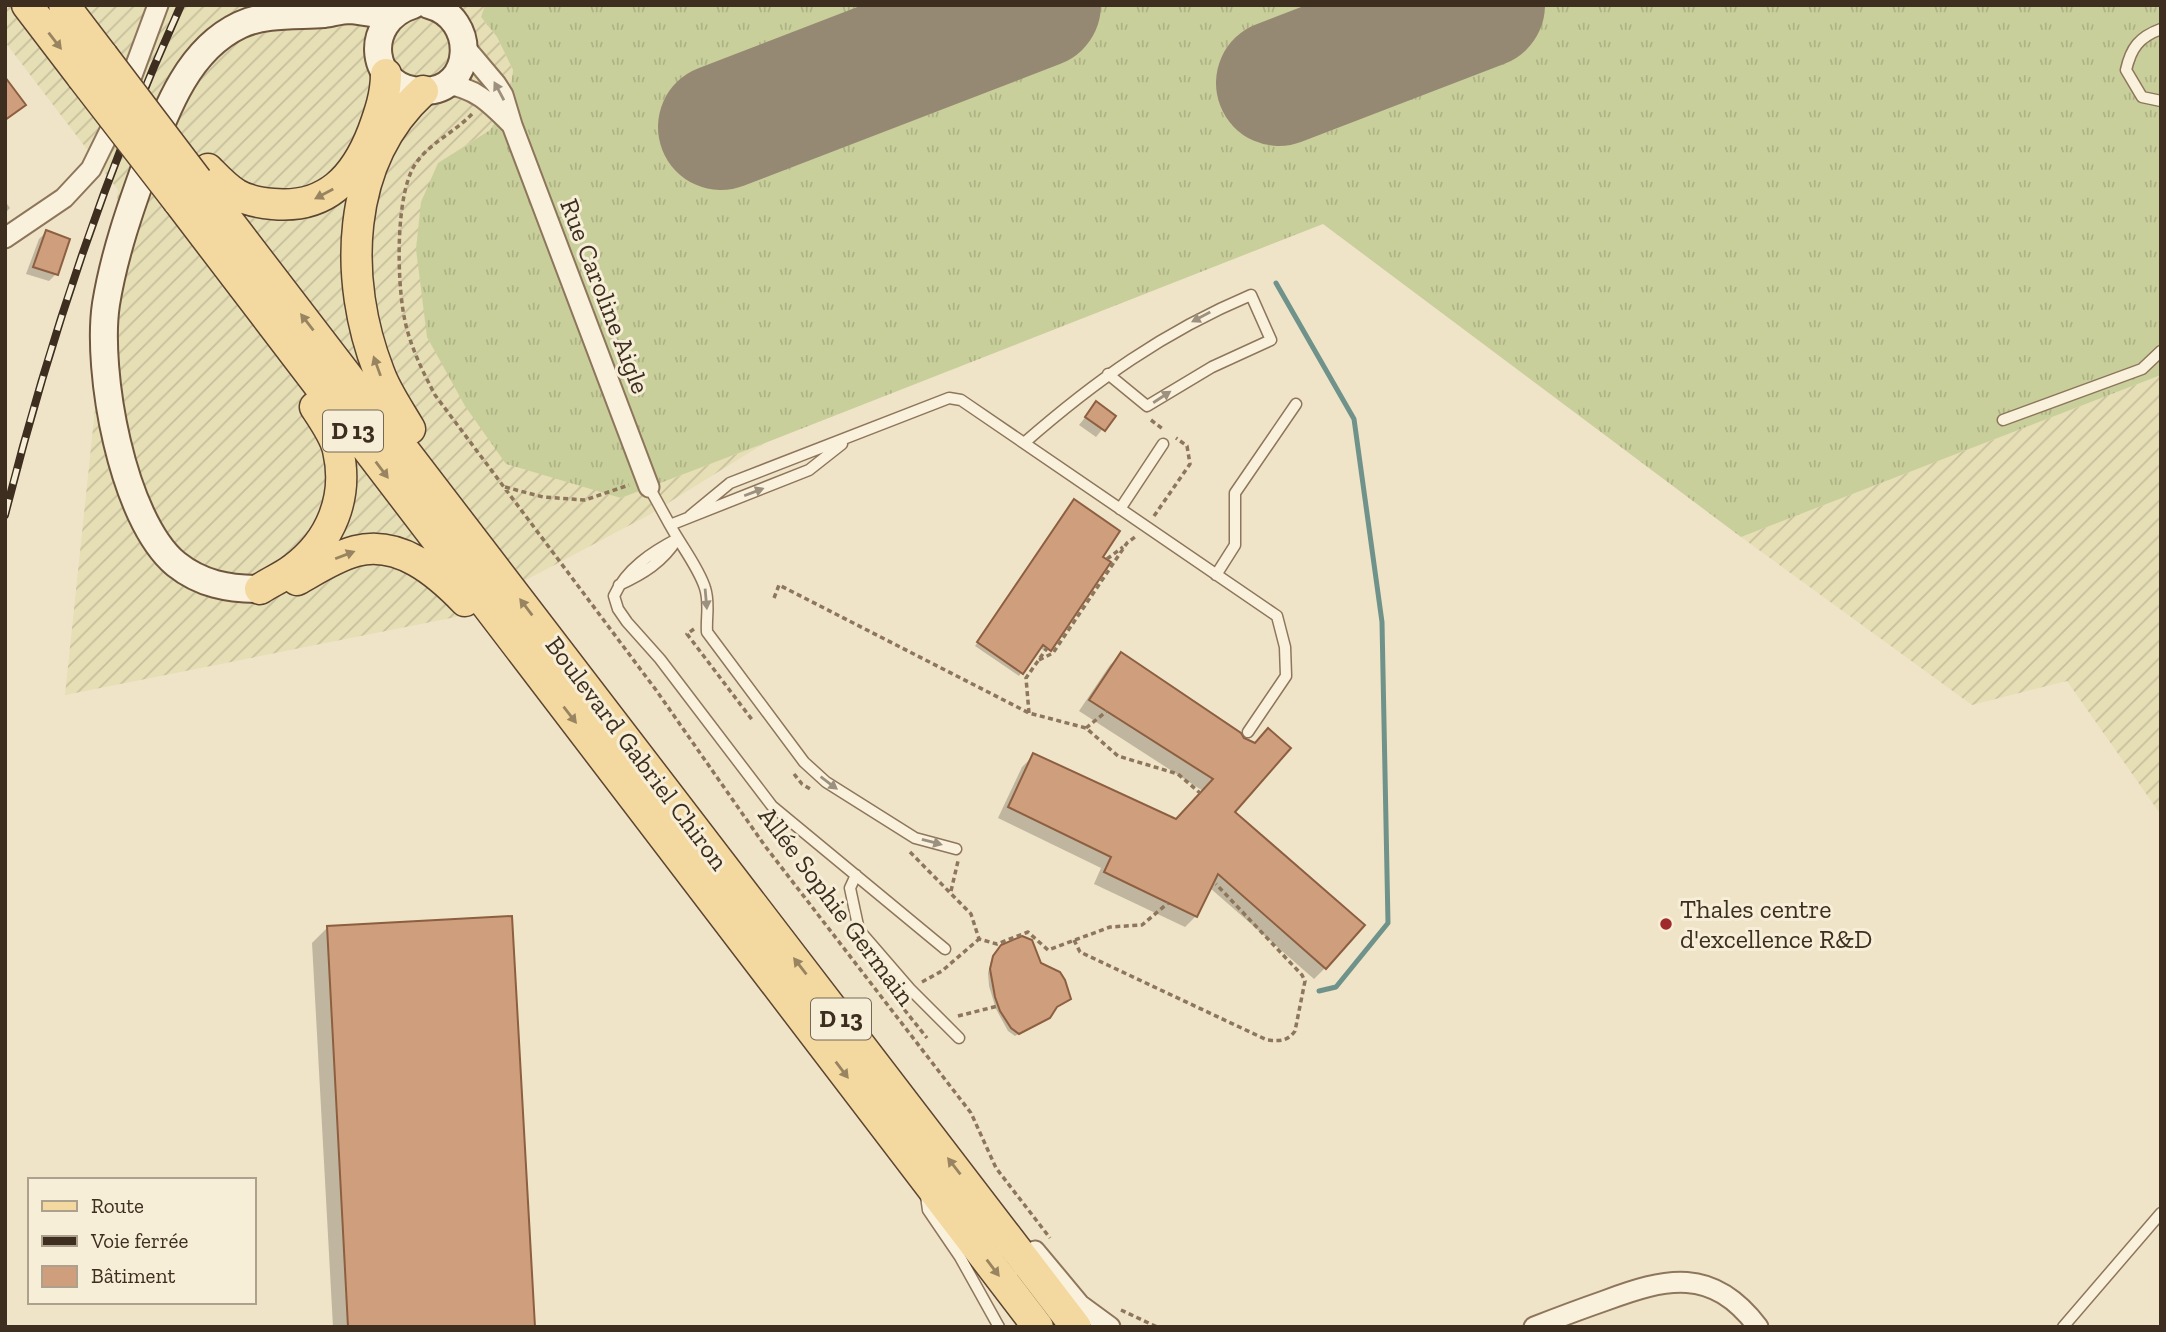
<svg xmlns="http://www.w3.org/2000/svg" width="2166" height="1332" font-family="'Zilla Slab',serif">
<defs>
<pattern id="farmland-furrows" width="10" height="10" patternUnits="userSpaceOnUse" patternTransform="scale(1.75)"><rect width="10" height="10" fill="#e6deb5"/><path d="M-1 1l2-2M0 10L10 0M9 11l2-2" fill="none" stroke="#c6bf9b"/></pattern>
<pattern id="grass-tufts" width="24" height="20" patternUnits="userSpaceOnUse" patternTransform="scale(1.75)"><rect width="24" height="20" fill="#c9cf9b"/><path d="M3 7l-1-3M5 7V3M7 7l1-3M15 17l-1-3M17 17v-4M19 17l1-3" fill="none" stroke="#aeb285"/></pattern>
</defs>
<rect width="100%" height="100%" fill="#f0e4c8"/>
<path fill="url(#farmland-furrows)" d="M5,5H485L481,17L497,37L513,70L509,101L490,130L438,163L621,498L765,443L647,516L456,617L65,695L118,190L5,42Z
M2161,375V815L2067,681L1972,705L1741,537Z"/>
<path fill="url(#grass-tufts)" d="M485,5H2161V375L1741,537L1323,224L765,443L621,498L506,464L465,406L427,337L416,249L421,202L438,163L490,130L509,101L513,70L497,37L481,17Z"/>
<path fill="#0003" d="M5,201L10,208L5,213Z
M46,232L56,274L49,281L26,274L39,239Z
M1096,404L1113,416L1096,437L1079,425Z
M1071,505L1049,649L1046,652L1039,647L1019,676L975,646Z
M1122,654L1239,734L1233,812L1325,968L1314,979L1210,888L1196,916L1185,927L1094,884L1101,868L998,818L1022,767L1034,755L1176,821L1203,791L1079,711L1110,665Z
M328,927L534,1327H333L312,943Z
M1022,937L1029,939L1040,965L1048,1018L1015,1036L1008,1031L996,1009L989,986L988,973L991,961L998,951Z"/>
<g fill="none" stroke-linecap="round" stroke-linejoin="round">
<path stroke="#6f938a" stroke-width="5" d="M1276,283L1354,419L1382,622L1388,923L1336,987L1319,991"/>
<path stroke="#968974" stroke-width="126" d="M1279,83L1482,5
M721,127L1038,5"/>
</g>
<path fill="#cf9f7d" stroke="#8d5f41" stroke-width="2" d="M5,77L26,105L5,120Z
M46,230L70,239L58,275L33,267Z
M1096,401L1116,416L1105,431L1085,417Z
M1074,499L1120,531L1103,557L1111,562L1051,651L1043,645L1023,674L977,642Z
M1121,652L1241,733L1244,738L1255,743L1268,728L1291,748L1235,812L1365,925L1326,969L1218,874L1197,917L1104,872L1111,857L1008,807L1033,753L1176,819L1213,779L1089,700Z
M512,916L535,1327H348L327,926Z
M1022,936L1032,940L1041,963L1060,972L1065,980L1071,999L1057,1007L1050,1018L1019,1034L1011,1028L1000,1011L995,997L990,969L993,956L1001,945Z"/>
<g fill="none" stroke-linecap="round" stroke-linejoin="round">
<defs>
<path id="lane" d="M2161,29C2139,37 2131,48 2126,70L2142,97L2161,101
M2003,420L2142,369L2161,351
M1024,443C1095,381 1163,332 1251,295L1271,340L1212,367L1147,406L1108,374
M649,487L670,525L809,470L842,444
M1120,509L1163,444
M690,516L730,483L949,398L961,400L1277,616L1285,647L1286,676L1248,732
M670,525C680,544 699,568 705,588C710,603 706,617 707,632L804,762L826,782L915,838L956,849
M1216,575L1235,545V493L1296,404
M619,585C643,574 663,562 677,539C652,552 626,569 614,596L618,609L627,622L660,659L772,806L945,949
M856,875L850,888L859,930L910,989L959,1038
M926,1196L928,1210L960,1257L999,1327
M2063,1327L2161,1213"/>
<path id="street" d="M445,84C475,87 491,104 512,125L503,95L496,84L464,46
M512,125L649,487
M5,238L64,198L91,169L117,116L158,5
M1035,1251L1080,1305L1110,1327
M1534,1327C1557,1318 1581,1309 1604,1301C1666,1278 1712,1266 1758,1327"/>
<path id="secondary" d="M413,5C361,21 369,92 424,91C474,91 478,18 429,5
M260,589C228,589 201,584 176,564C122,519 96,370 106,304C114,255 130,209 147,162C166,111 187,50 240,25C265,13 297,16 324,14C332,13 341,10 350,10C364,11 378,15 392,15"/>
<path id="primary" d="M27,5L82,77
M64,5L103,56
M208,169C217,178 225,187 236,194C246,200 261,203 273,204C326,209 355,178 373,131C380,112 386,94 386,74
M197,180L1076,1327
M178,201L1038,1327
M410,429C399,410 386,392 379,372C343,280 345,162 423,91
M297,580C315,570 334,557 356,551C399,540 437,572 465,601
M260,589C270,582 283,577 293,569C331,541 349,497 338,450C335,436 323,419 315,407"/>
</defs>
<use href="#lane" stroke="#8d765c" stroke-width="13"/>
<use href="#street" stroke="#8d765c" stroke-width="23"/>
<use href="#secondary" stroke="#6f573f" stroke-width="30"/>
<use href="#primary" stroke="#5b4430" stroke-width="33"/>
<path stroke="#8d765c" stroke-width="3.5" stroke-dasharray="5 3.5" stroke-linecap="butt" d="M472,114C455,132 431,142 416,163C395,193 397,280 404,316C409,344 422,370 435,395L656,690L765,846L971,1113L996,1168L1050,1238
M1151,420L1164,430
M505,487L543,497L585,500L629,485
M1154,516L1190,464L1187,446L1176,438
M1107,559L1123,547
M774,598L779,585L1029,713L1086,728L1118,756L1178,774L1200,793
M694,629L687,634L753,721
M1039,660L1053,653L1127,543L1135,537
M1029,713L1026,678L1047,648
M1086,728L1107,711
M794,774L802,784L812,790
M910,852L971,914L979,939L997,944L1028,932L1048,950L1110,927L1142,925L1168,903
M951,891L958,861
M1074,940L1080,952L1267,1040C1279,1041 1287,1042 1295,1031L1305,981L1302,975L1216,884
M922,982L942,971L979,939
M897,997L895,998L927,1038
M958,1016L998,1006
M1121,1310L1157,1327"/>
<use href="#lane" stroke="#faf1dc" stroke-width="10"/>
<use href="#street" stroke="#faf1dc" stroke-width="19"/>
<use href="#secondary" stroke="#faf1dc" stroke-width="26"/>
<use href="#primary" stroke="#f3d9a0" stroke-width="30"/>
<defs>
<path id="rail" d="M5,515C49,340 107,169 181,5"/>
</defs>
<use href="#rail" stroke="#3d2e20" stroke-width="8"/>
<use href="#rail" stroke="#f7eed8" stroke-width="5" stroke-dasharray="16" stroke-linecap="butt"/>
<defs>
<path id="primary-bridge" d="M103,56L197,180
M82,77L178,201"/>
</defs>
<use href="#primary-bridge" stroke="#5b4430" stroke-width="33" stroke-linecap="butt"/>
<use href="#primary-bridge" stroke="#f3d9a0" stroke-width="30"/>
</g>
<defs><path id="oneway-solid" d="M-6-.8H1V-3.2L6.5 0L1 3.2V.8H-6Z" transform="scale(1.75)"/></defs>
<g fill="#988460">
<use href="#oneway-solid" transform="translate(55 41) rotate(52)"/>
<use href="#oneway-solid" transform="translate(324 194) rotate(152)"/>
<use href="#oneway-solid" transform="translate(307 322) rotate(-128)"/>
<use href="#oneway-solid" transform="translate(377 366) rotate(-110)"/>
<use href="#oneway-solid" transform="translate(382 470) rotate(53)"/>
<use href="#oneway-solid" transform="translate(345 555) rotate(-21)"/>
<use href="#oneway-solid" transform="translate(526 607) rotate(-127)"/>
<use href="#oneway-solid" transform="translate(570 715) rotate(52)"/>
<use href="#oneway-solid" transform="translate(800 966) rotate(-128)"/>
<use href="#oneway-solid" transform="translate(842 1070) rotate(53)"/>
<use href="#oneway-solid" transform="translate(954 1166) rotate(-128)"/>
<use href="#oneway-solid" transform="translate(993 1268) rotate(53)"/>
</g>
<g fill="#9c907e">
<use href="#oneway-solid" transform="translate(499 91) rotate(-118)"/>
<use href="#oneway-solid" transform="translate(1201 317) rotate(152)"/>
<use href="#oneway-solid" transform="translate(1162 397) rotate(-33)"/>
<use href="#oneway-solid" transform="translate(754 492) rotate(-21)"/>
<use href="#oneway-solid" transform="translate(706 599) rotate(85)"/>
<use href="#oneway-solid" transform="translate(829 783) rotate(37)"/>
<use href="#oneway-solid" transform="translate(932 842) rotate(15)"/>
</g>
<circle fill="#9e2a2b" stroke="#f7eed8" stroke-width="2.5" cx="1666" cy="924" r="7"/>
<g text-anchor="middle" stroke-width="6" stroke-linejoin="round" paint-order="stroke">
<g fill="#f7eed8" stroke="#756857" stroke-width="2">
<rect x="323" y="410.5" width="60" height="41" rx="5"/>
<rect x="811" y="998.5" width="60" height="41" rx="5"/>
</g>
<g font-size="24" font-weight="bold" fill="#3d2e20">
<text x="353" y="439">D 13</text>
<text x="841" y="1027">D 13</text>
</g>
<g font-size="26" fill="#3d2e20" stroke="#f7eed8">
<text transform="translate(605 296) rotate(69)" y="9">Rue Caroline Aigle</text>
<text transform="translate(637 753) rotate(53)" y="9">Boulevard Gabriel Chiron</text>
<text transform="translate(837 906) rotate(53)" y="9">Allée Sophie Germain</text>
</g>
<g font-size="26" fill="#3d2e20" stroke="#f7eed8" text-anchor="start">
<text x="1680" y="918">Thales centre<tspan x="1680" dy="30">d'excellence R&amp;D</tspan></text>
</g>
</g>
<rect width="2166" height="1332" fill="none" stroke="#3d2e20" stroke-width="14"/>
<rect x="28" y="1178" width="228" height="126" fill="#f7eed8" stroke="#ada18e" stroke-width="2"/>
<rect x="42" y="1201" width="35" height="10" fill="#f3d9a0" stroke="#ada18e" stroke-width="2"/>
<text x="91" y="1213" font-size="21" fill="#3d2e20">Route</text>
<rect x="42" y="1236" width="35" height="10" fill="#3d2e20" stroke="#ada18e" stroke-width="2"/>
<text x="91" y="1248" font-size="21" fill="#3d2e20">Voie ferrée</text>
<rect x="42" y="1266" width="35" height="21" fill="#cf9f7d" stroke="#ada18e" stroke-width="2"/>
<text x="91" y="1283" font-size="21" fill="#3d2e20">Bâtiment</text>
</svg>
